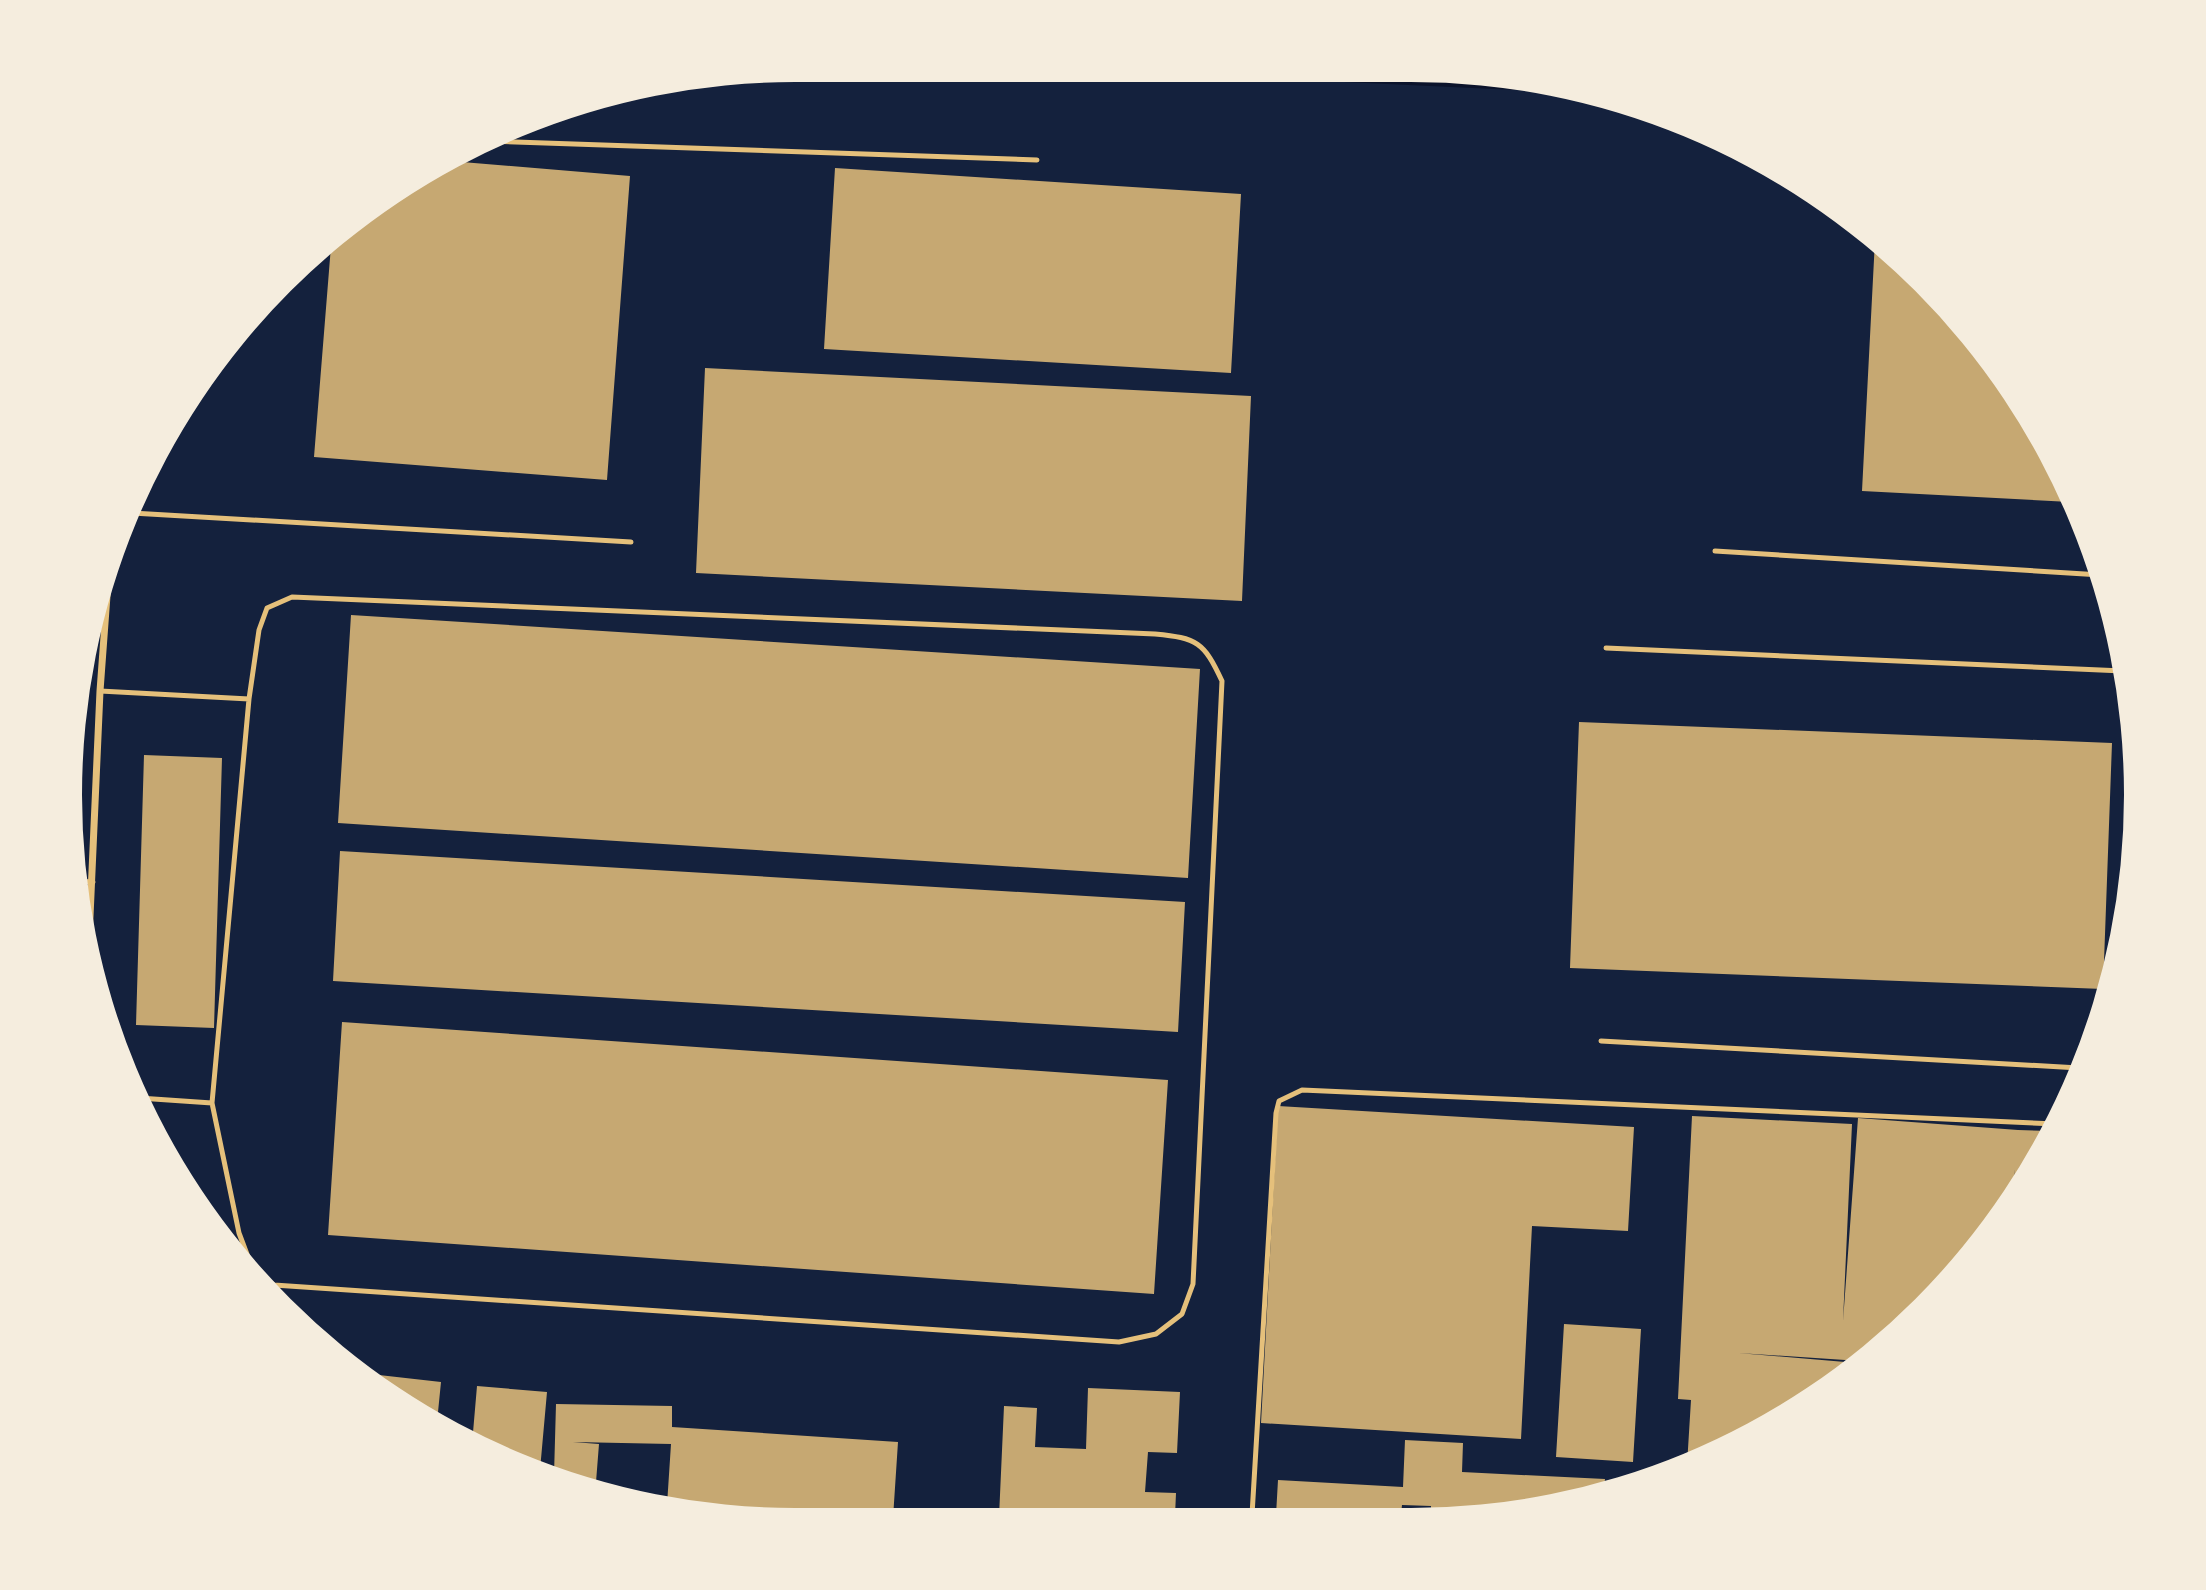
<svg xmlns="http://www.w3.org/2000/svg" width="2206" height="1590" font-family="'Source Serif 4',serif">
<rect width="100%" height="100%" fill="#14213d"/>
<path fill="#0b132b" d="M1083,70H1411L1553,84L1582,93Z"/>
<path fill="#c6a872" d="M450,161L630,176L607,480L314,457L331,246L393,192Z
M835,168L1241,194L1231,373L824,349Z
M1875,240L1889,250L1956,317L2039,433L2070,502L1862,491Z
M705,368L1251,396L1242,601L696,573Z
M351,615L1200,669L1188,878L338,823Z
M1579,722L2112,743L2103,989L1570,968Z
M144,755L222,758L214,1028L136,1025Z
M340,851L1185,902L1178,1032L333,981Z
M342,1022L1168,1080L1154,1294L328,1235Z
M1278,1106L1634,1127L1628,1231L1532,1226L1521,1439L1261,1423Z
M1692,1116L1852,1124L1843,1321L1858,1118L2018,1130L2052,1131L2014,1191L2015,1169L2013,1193L1986,1237L1889,1340L1860,1361L1738,1353L1857,1363L1774,1423L1687,1465L1691,1400L1678,1399Z
M178,1171H188L187,1188L179,1173Z
M1564,1324L1641,1329L1633,1462L1556,1457Z
M379,1375L441,1382L437,1422L378,1385Z
M477,1386L547,1392L540,1470L472,1444Z
M1088,1388L1180,1392L1177,1453L1148,1452L1145,1492L1176,1493L1175,1516L999,1517L1004,1406L1037,1408L1035,1447L1086,1449Z
M556,1404L672,1406V1427L898,1442L893,1518H748L667,1505L671,1444L573,1442L599,1444L596,1482L568,1480L554,1475Z
M1405,1440L1463,1443L1462,1472L1605,1479L1604,1487L1506,1514H1431V1506L1402,1505L1401,1514L1276,1515L1278,1480L1403,1487Z"/>
<g fill="none" stroke-linecap="round" stroke-linejoin="round">
<path stroke="#e5c07b" stroke-width="5" d="M488,141L1037,160
M132,513L631,542
M1715,551L2101,575
M292,597L1155,634C1197,638 1204,642 1222,681L1193,1284L1182,1314L1156,1334L1119,1342L274,1285L260,1275L248,1257L239,1233L212,1103L249,699L259,630L267,608Z
M1606,648L2123,671
M100,691L249,699
M76,881L93,882
M1601,1041L2079,1068
M139,1098L212,1103
M1252,1515L1276,1113L1279,1101L1302,1090L2056,1124"/>
<path stroke="#e5c07b" stroke-width="7" d="M89,939L100,691L108,582"/>
</g>
<path d="M0 0H2206V1590H0ZM795 82H1411A713 713 0 0 1 2124 795V795A713 713 0 0 1 1411 1508H795A713 713 0 0 1 82 795V795A713 713 0 0 1 795 82Z" fill="#f5edde" fill-rule="evenodd"/>
</svg>
